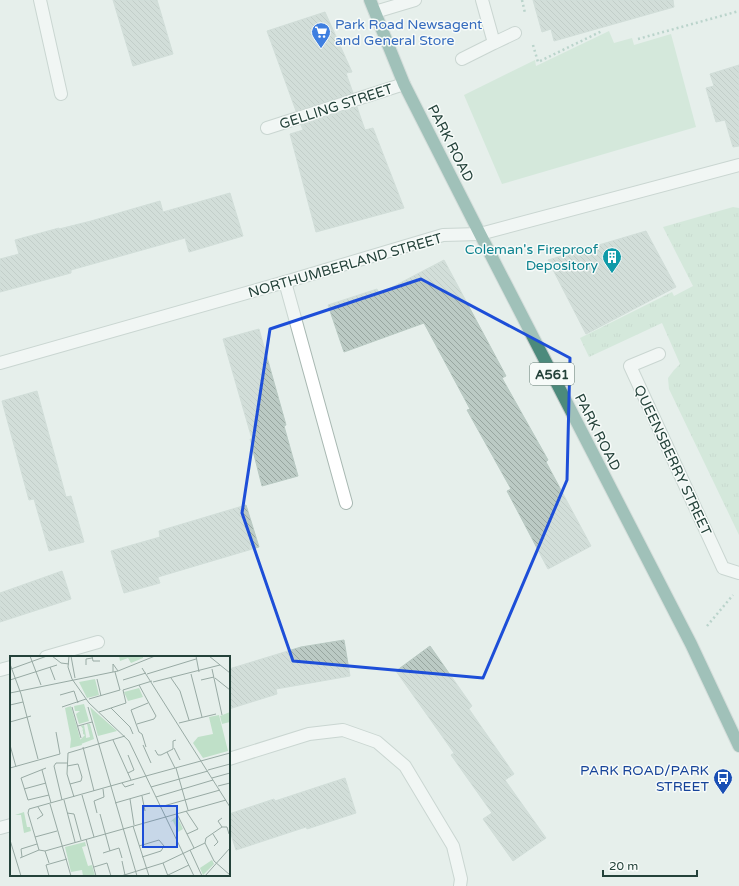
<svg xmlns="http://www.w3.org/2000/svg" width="739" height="886" font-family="'Varela Round',sans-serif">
<defs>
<pattern id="grass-tufts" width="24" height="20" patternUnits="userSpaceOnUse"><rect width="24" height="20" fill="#bfe0c8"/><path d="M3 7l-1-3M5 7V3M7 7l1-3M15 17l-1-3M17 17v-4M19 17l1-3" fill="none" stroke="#a4c1ad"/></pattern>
<pattern id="building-back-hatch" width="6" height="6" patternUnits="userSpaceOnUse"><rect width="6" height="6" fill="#bbcac4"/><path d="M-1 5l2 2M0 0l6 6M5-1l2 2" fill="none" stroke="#98a6a0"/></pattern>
</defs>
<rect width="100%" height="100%" fill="#e6efeb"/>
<path fill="url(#grass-tufts)" d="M733,207L739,208V535L669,389L668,378L674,370L680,364L662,323L589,357L580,338L672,292L674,296L693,286L663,227Z"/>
<path fill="#bfe0c8" d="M609,31L614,43L632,38L634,45L671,34L696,127L502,184L464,95L535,60L536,66Z"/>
<path fill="url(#building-back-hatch)" stroke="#b8c9c2" d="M113,0H157L173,54L133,66Z
M533,0H673L674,7L554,41L551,29L542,32Z
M325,12L352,72L346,73L353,93L296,111L267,31Z
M739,65V146L733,147L725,120L716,122L706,88L714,86L710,74Z
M357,107L365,130L373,128L404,208L316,232L290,134L303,130L301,125Z
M230,193L243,236L189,252L185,238L71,270V273L0,292V259L19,254L15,240L59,228V229L91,221L160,201L163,212Z
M646,231L676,287L586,334L548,260Z
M444,260L506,376L502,378L548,460L546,462L591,546L548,569L507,491L511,489L467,410L470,409L424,323L344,352L328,305L377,289L379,294Z
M259,329L286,425L284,426L298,476L262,486L250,439H252L223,339Z
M37,391L66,497L71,496L84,542L49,551L34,499L29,500L2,401Z
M246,505L259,547L158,577L160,583L124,593L111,551L160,537L159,531Z
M62,571L71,599L0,622V593Z
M344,640L350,676L276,689L277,694L229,709V669L301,647Z
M430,646L472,706L469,709L514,774L505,780L546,838L513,861L483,819L492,813L451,755L454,753L396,671Z
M345,778L356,813L307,829L306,827L236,850L229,828V814L274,799L275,801Z"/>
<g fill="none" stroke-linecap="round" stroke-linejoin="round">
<defs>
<path id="service" d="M494,43L515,33
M462,59L494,43L482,0
M285,282L346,503
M659,354L630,366L723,568L739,573"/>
<path id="minor" d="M40,0L61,94
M375,12L415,0
M267,128L404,84
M0,363L285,282L443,235L480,234L739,165
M46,657L98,642
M0,670L11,667
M229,759L309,734L343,730L377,742L405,766L453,846L461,879L460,886
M0,828L11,825"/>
<path id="trunk" d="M370,0L404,84L480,234L691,644L739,746"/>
</defs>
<use href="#service" stroke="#a8b8b2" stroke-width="14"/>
<use href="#minor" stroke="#a8b8b2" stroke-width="14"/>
<use href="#trunk" stroke="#c2cac8" stroke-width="14"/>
<path stroke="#86b3a5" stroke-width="2.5" stroke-dasharray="2 3" stroke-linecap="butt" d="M522,0L525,13
M638,39L739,11
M533,45L538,62L602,31
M707,626L733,595"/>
<use href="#service" stroke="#fff" stroke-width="12"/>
<use href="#minor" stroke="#fff" stroke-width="12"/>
<use href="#trunk" stroke="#4c8a7c" stroke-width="12"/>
</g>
<path d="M0 0H739V886H0ZM421,279L570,358L567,480L483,678L293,661L242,513L270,329Z" fill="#e6efeb" fill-opacity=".55" fill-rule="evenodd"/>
<path fill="none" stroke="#1d4ed8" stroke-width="3" stroke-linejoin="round" d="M421,279L570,358L567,480L483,678L293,661L242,513L270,329Z"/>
<defs>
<symbol id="supermarket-pin" viewBox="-11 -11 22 30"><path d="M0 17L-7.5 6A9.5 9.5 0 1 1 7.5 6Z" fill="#3f7fe0" stroke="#f7fbf9"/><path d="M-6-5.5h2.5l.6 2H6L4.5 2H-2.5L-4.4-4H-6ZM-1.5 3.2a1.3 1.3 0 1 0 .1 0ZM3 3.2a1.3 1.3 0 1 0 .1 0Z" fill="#fff"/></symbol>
<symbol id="building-pin" viewBox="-11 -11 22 30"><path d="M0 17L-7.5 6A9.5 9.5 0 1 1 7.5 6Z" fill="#0f9aa8" stroke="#f7fbf9"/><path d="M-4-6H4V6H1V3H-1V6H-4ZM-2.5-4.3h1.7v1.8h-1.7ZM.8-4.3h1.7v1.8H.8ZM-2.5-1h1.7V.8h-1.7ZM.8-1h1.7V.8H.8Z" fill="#fff"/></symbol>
<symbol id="bus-pin" viewBox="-11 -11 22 30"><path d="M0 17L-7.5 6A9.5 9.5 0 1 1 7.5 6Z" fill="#1a4fb4" stroke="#f7fbf9"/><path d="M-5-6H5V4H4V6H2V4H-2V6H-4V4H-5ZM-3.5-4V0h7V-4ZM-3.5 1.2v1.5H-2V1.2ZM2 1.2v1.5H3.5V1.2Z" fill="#fff"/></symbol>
</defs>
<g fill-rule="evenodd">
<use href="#supermarket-pin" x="310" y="21" width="22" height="30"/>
<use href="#building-pin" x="601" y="246" width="22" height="30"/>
<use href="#bus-pin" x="712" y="767" width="22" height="30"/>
</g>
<g text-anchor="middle" stroke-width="3" stroke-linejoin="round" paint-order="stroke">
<rect fill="#f7fbf9" stroke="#637a73" stroke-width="1" x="530" y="363" width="44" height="22" rx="3"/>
<g font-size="13" font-weight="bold" fill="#24423a">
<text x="552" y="379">A561</text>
</g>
<g font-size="14" fill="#366cbe" stroke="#f7fbf9" text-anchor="start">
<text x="335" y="29">Park Road Newsagent<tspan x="335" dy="16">and General Store</tspan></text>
</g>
<g font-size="14" fill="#24423a" stroke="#f7fbf9">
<text transform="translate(336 106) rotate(-18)" y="5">GELLING STREET</text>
<text transform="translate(451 143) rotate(63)" y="5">PARK ROAD</text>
<text transform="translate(345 265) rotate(-16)" y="5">NORTHUMBERLAND STREET</text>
<text transform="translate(598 432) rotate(63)" y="5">PARK ROAD</text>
<text transform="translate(673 460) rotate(65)" y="5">QUEENSBERRY STREET</text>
</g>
<g font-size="14" fill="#0d838f" stroke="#f7fbf9" text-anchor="end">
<text x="598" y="254">Coleman's Fireproof<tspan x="598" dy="16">Depository</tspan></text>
</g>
<g font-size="14" fill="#164399" stroke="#f7fbf9" text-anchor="end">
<text x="709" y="775">PARK ROAD/PARK<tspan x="709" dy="16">STREET</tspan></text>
</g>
</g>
<g transform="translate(10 656)">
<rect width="220" height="220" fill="#e6efeb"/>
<path d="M85,23L89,39L77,42L69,26ZM129,32L133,41L118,45L114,36ZM74,48L79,65L69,68L66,58L70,55H65L64,50ZM14,156L17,171H20L21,175L14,177L11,159H5ZM167,160L173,173L168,176L163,165L160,166ZM202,204L204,208L193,219L190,212Z" fill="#bfe0c8"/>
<path d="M61,50L72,89L60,92L61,83L55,52ZM80,51L107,75L88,80ZM220,56V66L212,68L210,60ZM75,186L76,190L72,191L78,210L82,209L85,220H73L72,214L61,216L55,191Z" fill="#bfe0c8"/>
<path d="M109,0H133V2L121,7L118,2L110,5ZM209,59L218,95L193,102L183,87L188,81L203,78L199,61ZM77,68H80L84,83L71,88L70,84L75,79L73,78V74L71,76L73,73L71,70L74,69L76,80V82L80,81Z" fill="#bfe0c8"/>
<path fill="none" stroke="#98aaa4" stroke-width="1" d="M20,0L31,29M42,0L51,7L59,8M59,0L58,11L62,23M61,0L65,22M82,0L83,5H90M186,0L189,16M199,0L220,17M0,8L11,38M76,9V3L82,2M40,11L45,24M132,12L220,151M1,13L37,0M202,13L212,59M103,16V8L108,15M137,18L186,3M181,18L192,61M161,22L170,35L179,64M205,22L220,34M62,23L79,47L119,85L184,220M87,23L91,40M0,24L47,9M113,24L136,17M191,24L204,21M143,26L210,9M0,37L108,15L145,0M11,38L28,103M50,39L64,35L68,47M79,43L110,34L105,16M0,49L13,46M52,51L76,43M62,51L71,82M78,51L127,220M101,52L120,71L123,78M89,56L116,47L113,34L142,25M0,66L21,60M169,67L206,58M127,68L144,63L146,60L129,29M68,70L82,66M129,76L121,54L138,47M129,76L132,78L136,91M103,84L121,124M0,89L6,111M133,89L141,107M73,91L84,135M164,92L170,104M145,94L148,99H151L163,93V85L166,84M157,96L165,112M57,110L68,108L72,121L71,125L60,128M0,112L50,98L46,76M36,112L11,122L18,144L39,139M166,112L178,154M32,114L41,147M198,114L220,108M118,117L124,114L118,99M136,120L220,97M202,122L220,117M112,127L115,131L124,128M208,130L220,127M141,131L198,115M14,133L36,127M72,139L84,181M132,140L135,155M64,141L57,118L58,97L115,80M146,141L203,124M120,143L124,169M52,144L44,110L46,107H57M54,144L65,186M105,147L140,137M40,148L61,220M150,151L210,134M176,155L188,173L177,178M57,157L64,158L71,184M87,157L84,145L94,141L93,133M90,158L100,195M167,158L184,192M212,162L208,165L212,171M27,163L33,159L28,151M123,170L139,220M212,171L196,182L195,187L204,205L220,219M212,171H217L219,178M203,178L208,186L204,190M25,181L47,175M76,183L86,220M0,184L11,220M129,190L149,184L154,190L151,195L132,201M29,194L18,157L19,153L136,120M180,194L192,220M35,195L39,207M93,197L109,192L112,202M12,201L11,193L27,188M10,202L29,194L35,195L216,144M112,205L115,219M153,207L158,220M84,211L97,207L101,220M158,219L179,209M39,220L36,209L57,203M111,220L153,207L195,187M195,220L220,192"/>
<path fill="#1d4ed8" fill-opacity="0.15" stroke="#1d4ed8" stroke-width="2" d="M133,150H167V191H133Z"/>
<rect width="220" height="220" fill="none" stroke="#24423a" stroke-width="2"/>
</g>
<path d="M603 870v6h94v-6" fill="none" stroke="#24423a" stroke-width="2"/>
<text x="609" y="870" font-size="12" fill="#24423a" stroke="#f7fbf9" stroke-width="3" paint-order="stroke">20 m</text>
</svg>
